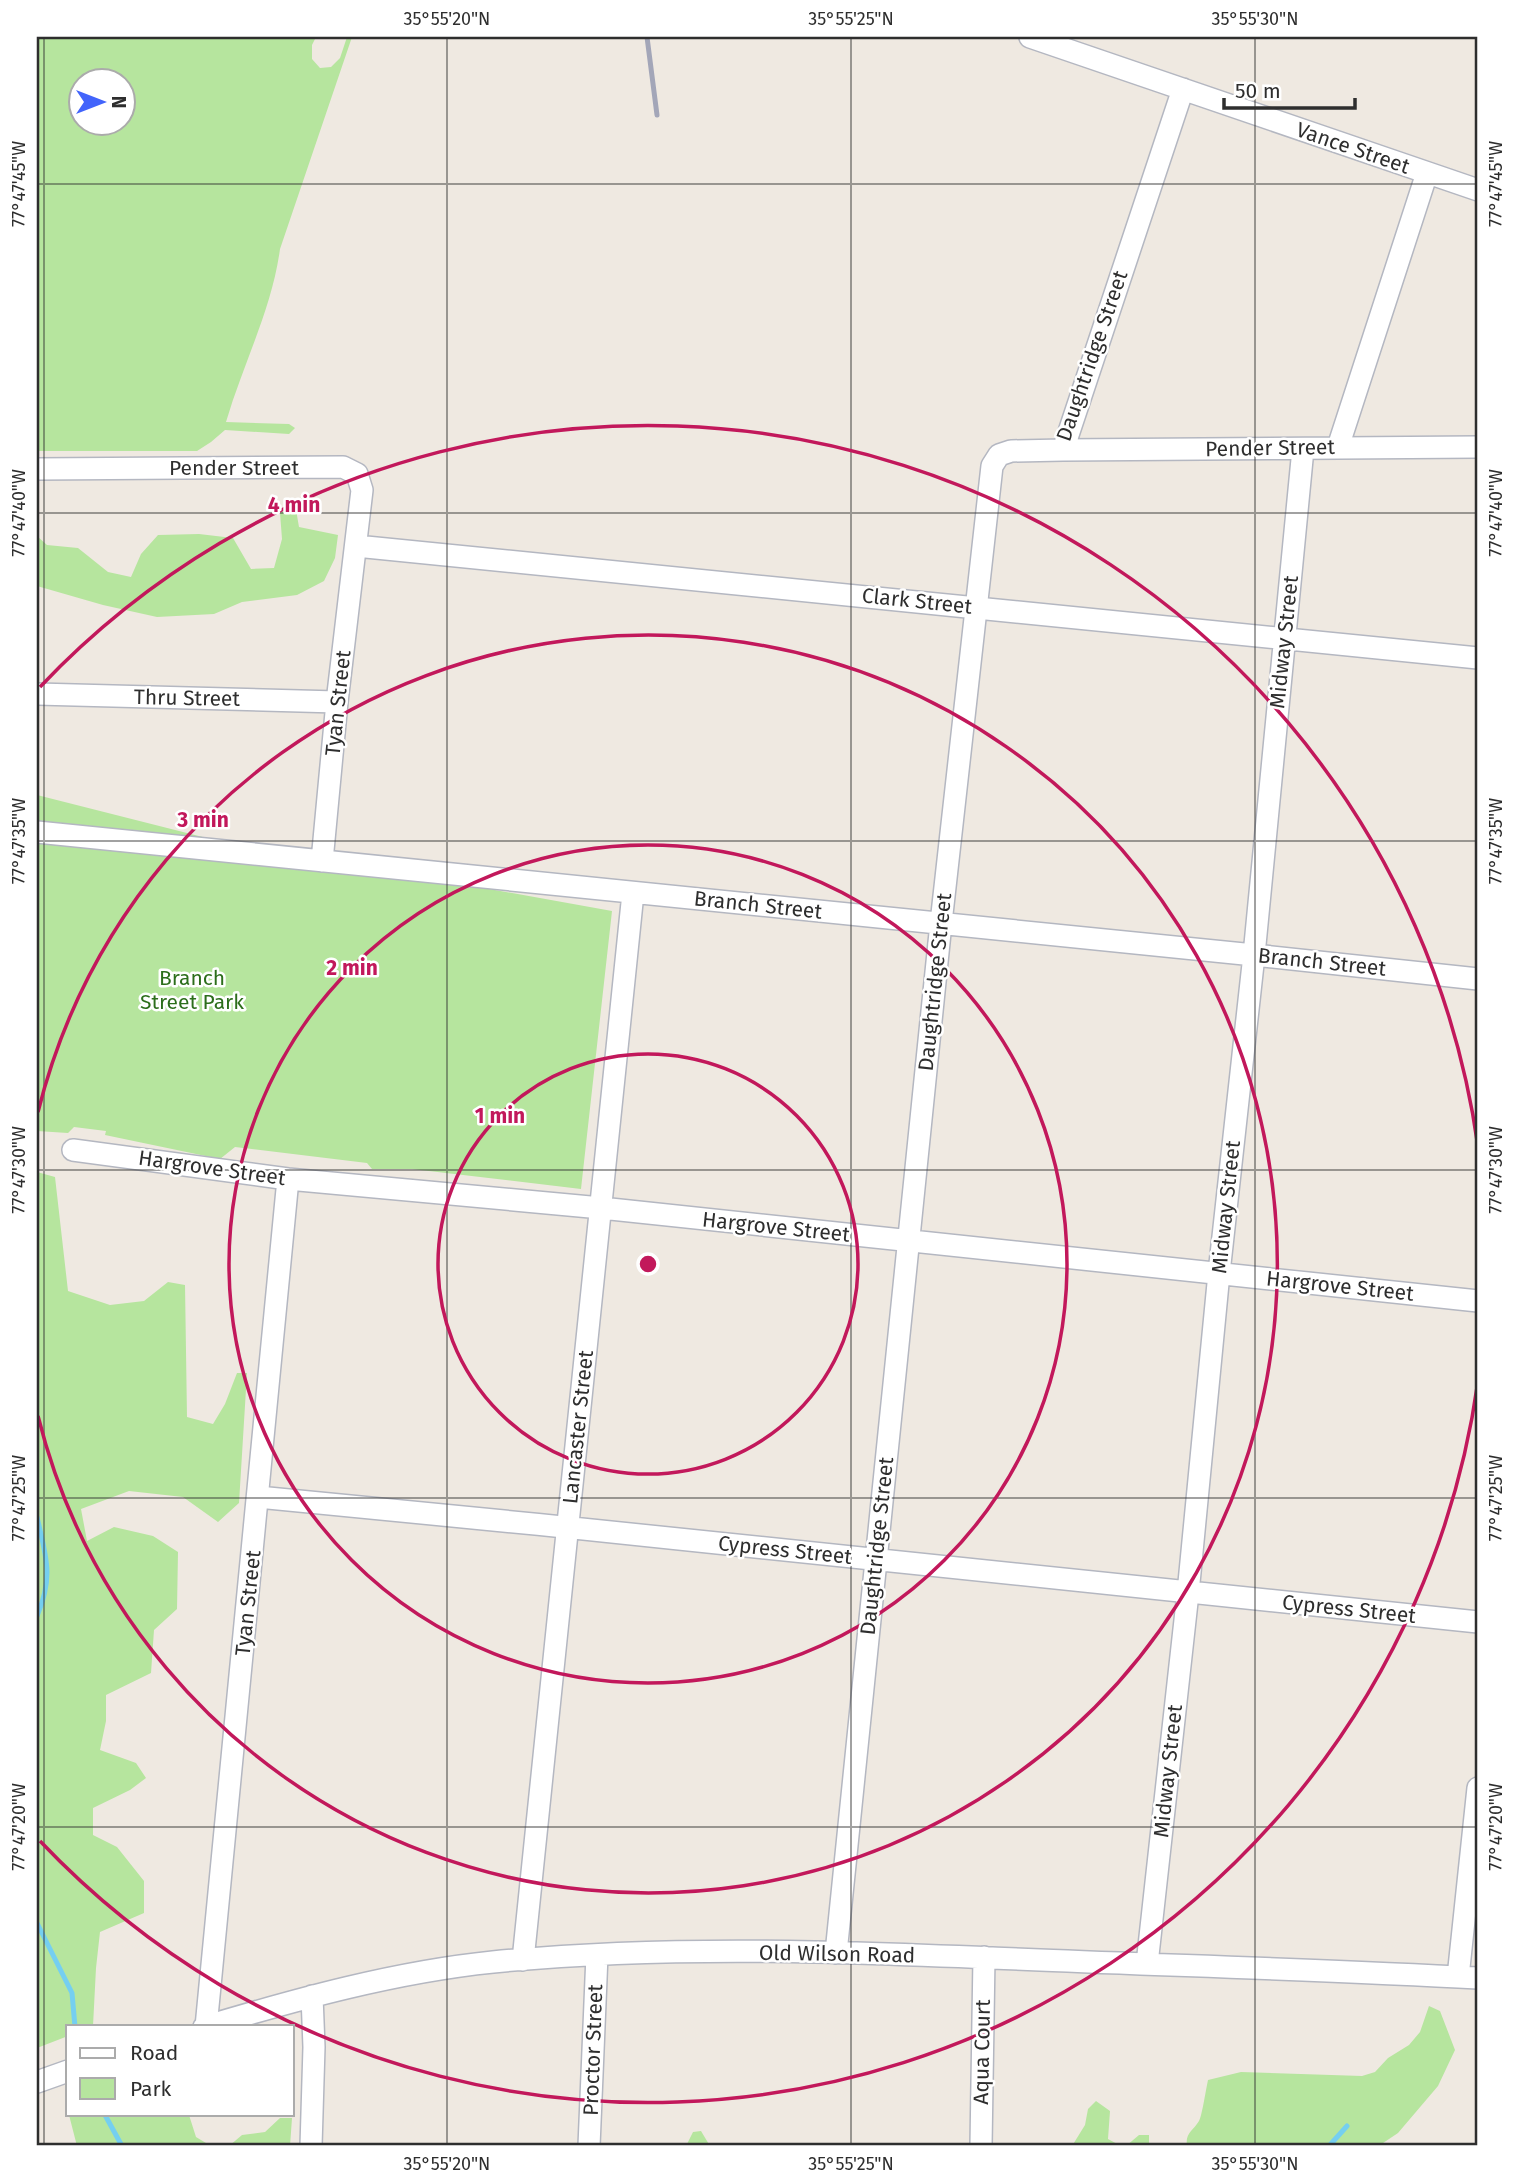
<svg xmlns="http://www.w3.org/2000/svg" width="1515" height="2183" font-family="'Fira Sans',sans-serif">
<rect width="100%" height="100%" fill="#efe9e1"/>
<path fill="#b6e59e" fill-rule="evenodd" d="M37,37H316L312,45V59L320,68L331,67L340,58L347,37H352L280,249C272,309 243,364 226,422L289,424L295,428L289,434L225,430L211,442L197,451H37ZM122,80V122H80V80Z
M295,504L299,527L338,535L335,558L324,581L297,595L242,602L214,614L157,617L103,605L37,586V536L47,545L78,548L108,572L131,577L141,554L158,535L199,534L233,538L251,569L274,568L282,539L280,513Z
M37,795L341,872L401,873L612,911L581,1189L412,1169H372L367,1163L235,1147L220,1159L105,1135L106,1131L74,1127L68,1133L37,1131Z
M37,1172L55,1177L68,1291L110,1305L144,1301L168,1282L185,1285L187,1417L213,1424L225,1404L237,1373H247L239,1503L218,1522L183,1497L129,1491L81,1509L87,1541L114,1527L153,1536L178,1552L177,1609L154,1630L151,1673L106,1695V1721L100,1750L136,1763L146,1778L130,1790L93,1808V1835L117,1847L144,1881V1913L100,1932L96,1968L93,2026L68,2027V2036L37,2048Z
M1429,2006L1440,2011L1455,2050L1438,2086L1398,2133L1380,2145L1187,2146C1185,2133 1193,2131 1199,2121C1202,2116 1206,2089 1208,2080L1241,2072L1362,2076L1375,2072L1388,2058L1409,2045L1420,2032Z
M1096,2101L1110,2111L1108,2139L1121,2146H1072L1085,2125L1088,2109Z
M69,2115H189L196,2137L211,2146H77Z
M280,2118H292L290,2146H229L242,2135L265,2132Z
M701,2131L710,2146H686L693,2132Z
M1139,2135H1149V2146H1126Z"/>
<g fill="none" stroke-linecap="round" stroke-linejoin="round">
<path stroke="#75cff0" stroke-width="5" d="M37,1517C46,1557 54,1576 37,1616
M37,1923L72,1993L75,2027
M105,2115L122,2146
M1329,2146L1347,2126"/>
<defs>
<path id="minor" d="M1030,37L1478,190
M1338,447L1427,173
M1063,450L1478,447
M37,469L343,467L357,474L362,490L337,702L322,861
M356,546L1478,658
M37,694L337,702
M37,832L1254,955L1478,979
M73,1150L288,1179L601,1208L1478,1301
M258,1497C665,1535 1071,1582 1478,1622
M836,1953L941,923L992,466L999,455L1011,451L1063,450L1183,89
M523,1960L633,893
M1147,1964L1188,1593L1219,1273L1254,955L1303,449
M1458,1977L1478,1788
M204,2027C298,1999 395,1972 493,1962C674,1944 858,1952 1040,1960C1186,1966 1332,1970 1478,1978
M206,2027L288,1179
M37,2082L68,2071
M311,2146L314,2047L312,1996
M589,2146L597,1955
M981,2146L984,1957"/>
</defs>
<use href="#minor" stroke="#b4b7c1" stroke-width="24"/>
<use href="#minor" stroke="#fff" stroke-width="21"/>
<path stroke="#a3a6b8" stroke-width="5" d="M647,37L657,115"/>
</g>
<path fill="none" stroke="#2e2e2e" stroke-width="2" stroke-opacity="0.45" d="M44,37V2146M447,37V2146M851,37V2146M1255,37V2146M37,184H1478M37,513H1478M37,841H1478M37,1170H1478M37,1498H1478M37,1827H1478"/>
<g fill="none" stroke="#c2185b" stroke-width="3.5">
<circle cx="648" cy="1264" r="210"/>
<circle cx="648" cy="1264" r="419"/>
<path d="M38 1112A629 629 0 1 1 38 1416"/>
<path d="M1478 1381A838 838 0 0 1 40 1841M40 687A838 838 0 0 1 1478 1147"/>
</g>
<g text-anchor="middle" stroke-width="5" stroke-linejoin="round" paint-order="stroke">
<g font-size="21" fill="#2e2e2e" stroke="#fff">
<text transform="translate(1353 148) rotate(19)" y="7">Vance Street</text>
<text transform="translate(1092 356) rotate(-71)" y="7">Daughtridge Street</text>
<text transform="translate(1270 448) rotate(-1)" y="7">Pender Street</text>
<text x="234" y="475">Pender Street</text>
<text transform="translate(917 601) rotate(6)" y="7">Clark Street</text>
<text transform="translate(1284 642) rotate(-84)" y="7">Midway Street</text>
<text transform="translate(187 698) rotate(1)" y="7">Thru Street</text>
<text transform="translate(338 703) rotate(-84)" y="7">Tyan Street</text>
<text transform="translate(758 905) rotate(6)" y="7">Branch Street</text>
<text transform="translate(1322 962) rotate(6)" y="7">Branch Street</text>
<text transform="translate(935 982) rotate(-84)" y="7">Daughtridge Street</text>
<text transform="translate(212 1168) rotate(8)" y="7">Hargrove Street</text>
<text transform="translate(1226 1207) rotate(-84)" y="7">Midway Street</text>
<text transform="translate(776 1227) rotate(6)" y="7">Hargrove Street</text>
<text transform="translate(1340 1286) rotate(6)" y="7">Hargrove Street</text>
<text transform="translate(578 1427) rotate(-84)" y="7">Lancaster Street</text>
<text transform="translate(877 1546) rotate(-84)" y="7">Daughtridge Street</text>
<text transform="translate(785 1550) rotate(6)" y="7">Cypress Street</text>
<text transform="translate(248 1603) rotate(-84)" y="7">Tyan Street</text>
<text transform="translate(1349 1609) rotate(6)" y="7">Cypress Street</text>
<text transform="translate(1168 1771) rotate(-84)" y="7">Midway Street</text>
<text transform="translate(837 1954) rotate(1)" y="7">Old Wilson Road</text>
<text transform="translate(593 2050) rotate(-88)" y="7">Proctor Street</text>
<text transform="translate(982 2052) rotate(-89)" y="7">Aqua Court</text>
</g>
<g font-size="21" fill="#2c6e1b" stroke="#fff">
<text x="192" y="985">Branch<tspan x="192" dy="24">Street Park</tspan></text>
</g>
</g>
<circle cx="648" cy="1264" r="10" fill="#c2185b" stroke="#fff" stroke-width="3.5"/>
<g font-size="21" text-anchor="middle" font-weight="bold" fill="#c2185b" stroke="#fff" stroke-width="5" stroke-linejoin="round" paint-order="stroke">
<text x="294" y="512">4 min</text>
<text x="203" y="827">3 min</text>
<text x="352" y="975">2 min</text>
<text x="500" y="1123">1 min</text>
</g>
<rect width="1515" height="2183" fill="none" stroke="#ffffff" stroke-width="77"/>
<rect x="66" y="2025" width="228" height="91" fill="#ffffff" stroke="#ababab" stroke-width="2"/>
<rect x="80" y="2048" width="35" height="10" fill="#ffffff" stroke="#ababab" stroke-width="2"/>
<text x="130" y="2060" font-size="21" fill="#2e2e2e">Road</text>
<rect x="80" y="2078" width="35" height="21" fill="#b6e59e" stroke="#ababab" stroke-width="2"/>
<text x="130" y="2096" font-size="21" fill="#2e2e2e">Park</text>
<g transform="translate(102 102) rotate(90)"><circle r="33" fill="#ffffff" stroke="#ababab" stroke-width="2"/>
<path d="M0-5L12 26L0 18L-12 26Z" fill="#4264fb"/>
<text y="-10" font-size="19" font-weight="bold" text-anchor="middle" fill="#2e2e2e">N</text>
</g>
<path d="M1224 98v10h131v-10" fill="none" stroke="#2e2e2e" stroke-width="3.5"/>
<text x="1235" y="98" font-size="21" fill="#2e2e2e" stroke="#ffffff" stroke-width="5" paint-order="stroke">50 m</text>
<rect x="38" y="38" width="1438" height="2106" fill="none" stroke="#2e2e2e" stroke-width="2.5"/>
<g font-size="18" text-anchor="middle" fill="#2e2e2e">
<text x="447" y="25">35°55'20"N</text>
<text x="851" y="25">35°55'25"N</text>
<text x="1255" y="25">35°55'30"N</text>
<text transform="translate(1496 184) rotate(-90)" y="6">77°47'45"W</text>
<text transform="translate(19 184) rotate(-90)" y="6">77°47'45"W</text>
<text transform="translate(1496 513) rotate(-90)" y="6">77°47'40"W</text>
<text transform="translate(19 513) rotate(-90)" y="6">77°47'40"W</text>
<text transform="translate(19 841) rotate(-90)" y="6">77°47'35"W</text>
<text transform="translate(1496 841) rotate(-90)" y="6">77°47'35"W</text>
<text transform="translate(1496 1170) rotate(-90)" y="6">77°47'30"W</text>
<text transform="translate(19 1170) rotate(-90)" y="6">77°47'30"W</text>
<text transform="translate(19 1498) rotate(-90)" y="6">77°47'25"W</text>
<text transform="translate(1496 1498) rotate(-90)" y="6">77°47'25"W</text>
<text transform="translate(1496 1827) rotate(-90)" y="6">77°47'20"W</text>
<text transform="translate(19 1827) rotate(-90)" y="6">77°47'20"W</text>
<text x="447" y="2170">35°55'20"N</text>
<text x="851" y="2170">35°55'25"N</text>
<text x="1255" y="2170">35°55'30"N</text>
</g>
</svg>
